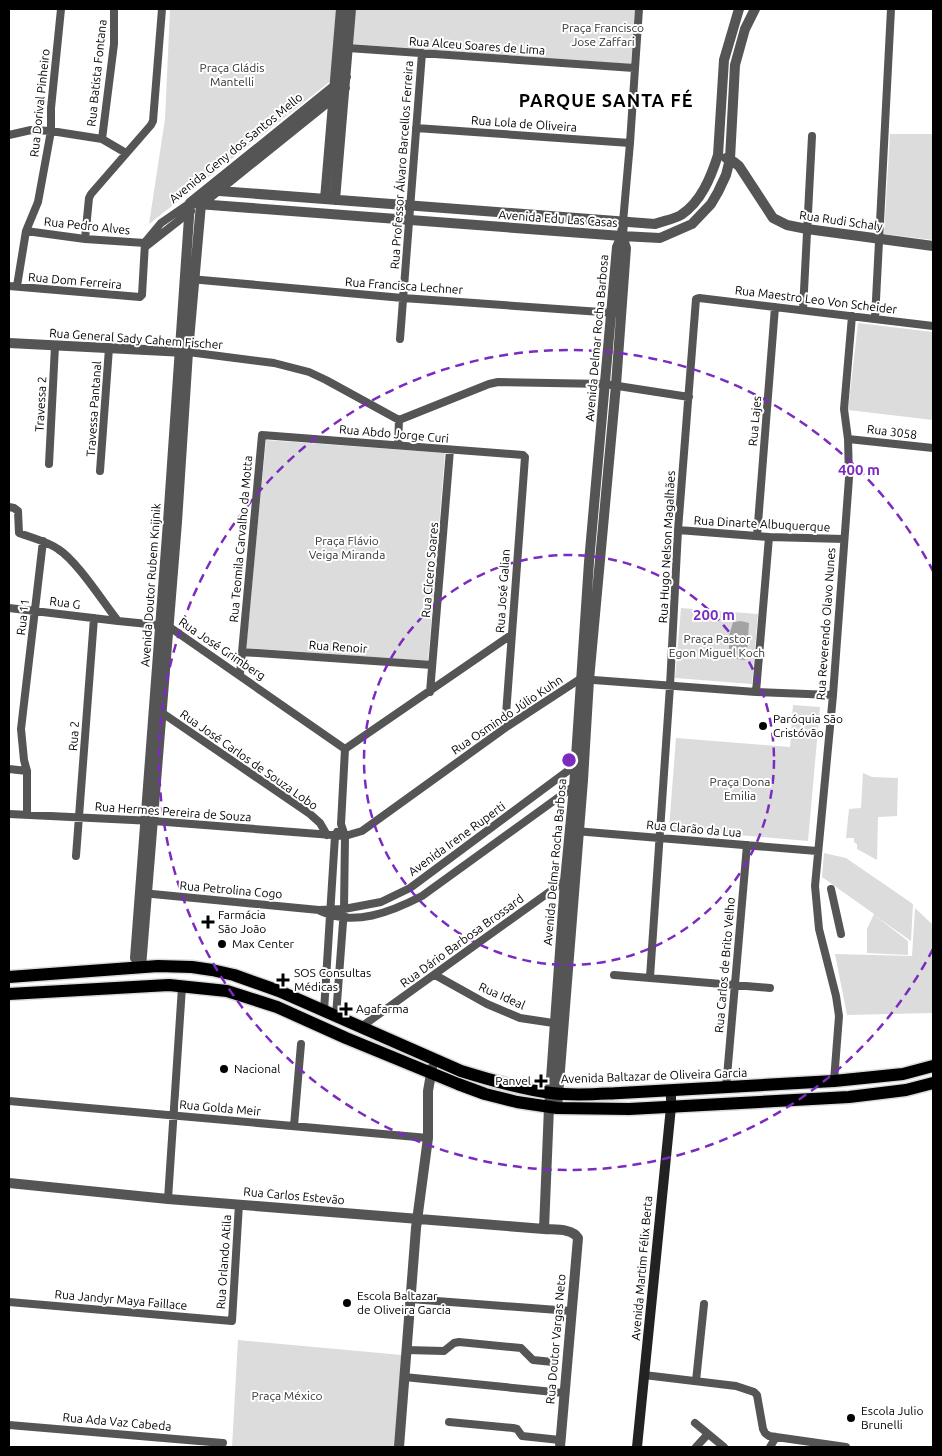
<svg xmlns="http://www.w3.org/2000/svg" width="942" height="1456" font-family="Ubuntu,sans-serif">
<rect width="100%" height="100%" fill="#fff"/>
<path fill="#dcdcdc" d="M170,9H338L332,80L149,224L165,119Z
M354,9H635L631,64L352,44Z
M890,134H933V240L884,234Z
M858,323L933,332V420L848,410Z
M266,440L445,453L428,661L246,648Z
M681,608L758,614L752,684L675,678Z
M793,705L820,707L808,841L669,829L676,738L790,747Z
M863,773L872,777L898,778L897,816L878,817L877,860L857,849V844L854,842V838H846L849,809L861,808Z
M824,853L846,858L913,904L911,941L874,915L908,941V955L867,953V929L874,914L822,877Z
M915,908L933,925V1013L847,1015L835,954L912,956Z
M238,1340L402,1355L395,1447H232Z"/>
<path fill="#a3a3a3" d="M741,621L749,623L747,654L745,660L729,658V636L733,622Z"/>
<g fill="none" stroke-linecap="round" stroke-linejoin="round">
<defs>
<path id="primary" d="M9,977L158,966L192,967L212,970L234,975L279,991L461,1071C490,1080 521,1089 551,1093C574,1096 597,1094 620,1093L834,1081L903,1074L933,1066
M9,994L169,985L227,991L277,1007L346,1038L458,1084L485,1094L517,1102L557,1108L629,1109L849,1097L906,1090L933,1083"/>
</defs>
<use href="#primary" stroke="#dbdbdb" stroke-width="15"/>
<path stroke="#555" stroke-width="8" d="M348,48L634,68
M416,128L630,143
M9,135L31,130L51,131L102,139L126,153
M102,139L114,44V9
M623,222L630,143L639,9
M26,231L85,239L145,243
M85,239L89,198L91,194L151,125L153,121L162,9
M146,241L161,223L190,203
M145,247L191,211
M190,279L403,298L615,313
M9,286L140,297L142,295L145,243
M17,286L26,231L38,202L51,131V108L61,9
M803,310L812,136
M875,319L891,9
M400,339L422,53
M188,352L274,363L309,372L326,380L399,420
M399,420L489,384L498,382L605,384L689,397
M848,439L933,448
M398,445L399,420
M49,464L55,346
M100,471L109,348
M9,507L14,508L18,511L19,533C32,538 46,541 58,549C77,561 103,602 118,621L168,626L345,749
M678,530L769,537L844,539
M757,536L775,307
M9,608L118,621
M242,652L432,665
M240,674L262,435L523,455L525,457L505,728
M430,692L450,450
M756,692L769,537
M158,710L310,814L320,823L327,835
M345,749L511,635
M9,769L27,771
M9,814L153,821L345,836L362,831L505,728L580,679L756,692L833,695
M27,815V771L24,760L21,729L43,541
M575,831L817,851
M76,856L94,618
M831,889L841,934
M142,893L319,910L344,909L381,902L410,888L577,764
M320,911C354,927 391,912 422,896L577,784
M435,975L487,1004L520,1018L560,1024
M614,975L770,988
M650,977L670,686L678,530L696,299L699,298L933,326
M324,1011L335,836L337,832
M336,1016L344,909L345,836L341,824L345,749
M361,1027L566,880
M834,1081L839,1016L836,996L819,929L815,886L833,695L849,478L848,439L844,409L852,316
M726,1088L747,845
M9,1101L428,1138
M294,1126L301,1044
M168,1199L182,987
M410,1299L571,1311
M9,1302L232,1321L239,1204
M406,1350L444,1351L454,1343L459,1342L521,1348L533,1360L553,1362
M644,1375L736,1386L754,1392L757,1395L763,1429L765,1433L769,1436L846,1447
M404,1377L564,1393
M696,1381L704,1304
M449,1422L513,1428L517,1429L522,1436L560,1440
M695,1423L724,1447
M9,1425L223,1443
M696,1447L708,1434
M770,1447L776,1437"/>
<path stroke="#555" stroke-width="10" d="M726,158L734,162L739,166L773,218L787,225L807,229L933,246
M206,190L655,224C663,221 674,219 681,215C701,202 711,177 718,155L724,60L739,9
M325,199L341,9
M335,200L351,9
M190,203L346,77
M198,204L622,236L660,238L692,224L711,204L718,192L726,175L730,159L735,65L745,29L755,9
M9,343L185,352
M135,958L168,522L190,203
M141,967L177,522L188,352L201,204L345,88
M557,1108L583,780L589,680L616,385L626,248L622,236
M9,1183L168,1199L544,1229C554,1230 572,1228 578,1238L560,1447
M544,1229L549,1107L565,881L574,787L589,562L617,247L622,236L623,222
M399,1447L416,1228L428,1138V1091L432,1068"/>
<path stroke="#222" stroke-width="10" d="M637,1447L671,1107V1091"/>
<use href="#primary" stroke="#000" stroke-width="12"/>
</g>
<g fill="none" stroke="#7b2cbf" stroke-width="2.5" stroke-dasharray="9 6">
<circle cx="569" cy="760" r="205"/>
<path d="M933 949A410 410 0 1 1 933 571"/>
</g>
<g fill="#000" stroke="#fff" stroke-width="2">
<circle cx="763" cy="726" r="5"/>
<path d="M205.5 914.5h5v5h5v5h-5v5h-5v-5h-5v-5h5z"/>
<circle cx="222" cy="944" r="5"/>
<path d="M280.5 972.5h5v5h5v5h-5v5h-5v-5h-5v-5h5z"/>
<path d="M343.5 1001.5h5v5h5v5h-5v5h-5v-5h-5v-5h5z"/>
<circle cx="224" cy="1069" r="5"/>
<path d="M538.5 1073.5h5v5h5v5h-5v5h-5v-5h-5v-5h5z"/>
<circle cx="347" cy="1303" r="5"/>
<circle cx="851" cy="1418" r="5"/>
</g>
<g text-anchor="middle" stroke-width="4" stroke-linejoin="round" paint-order="stroke">
<g font-size="12" fill="#333" stroke="#fff">
<text x="603" y="32">Praça Francisco<tspan x="603" dy="14">Jose Zaffari</tspan></text>
<text x="232" y="72">Praça Gládis<tspan x="232" dy="14">Mantelli</tspan></text>
<text x="347" y="545">Praça Flávio<tspan x="347" dy="14">Veiga Miranda</tspan></text>
<text x="717" y="643">Praça Pastor<tspan x="717" dy="14">Egon Miguel Koch</tspan></text>
<text x="740" y="786">Praça Dona<tspan x="740" dy="14">Emilia</tspan></text>
<text x="287" y="1400">Praça México</text>
</g>
<g font-size="12" fill="#000" stroke="#fff">
<text transform="translate(477 46) rotate(4)" y="4">Rua Alceu Soares de Lima</text>
<text transform="translate(97 73) rotate(-84)" y="4">Rua Batista Fontana</text>
<text transform="translate(40 103) rotate(-84)" y="4">Rua Dorival Pinheiro</text>
<text transform="translate(524 124) rotate(4)" y="4">Rua Lola de Oliveira</text>
<text transform="translate(236 148) rotate(-39)" y="4">Avenida Geny dos Santos Mello</text>
<text transform="translate(402 165) rotate(-86)" y="4">Rua Professor Álvaro Barcellos Ferreira</text>
<text transform="translate(558 219) rotate(4)" y="4">Avenida Edu Las Casas</text>
<text transform="translate(841 221) rotate(8)" y="4">Rua Rudi Schaly</text>
<text transform="translate(87 226) rotate(6)" y="4">Rua Pedro Alves</text>
<text transform="translate(75 281) rotate(5)" y="4">Rua Dom Ferreira</text>
<text transform="translate(404 286) rotate(4)" y="4">Rua Francisca Lechner</text>
<text transform="translate(816 300) rotate(7)" y="4">Rua Maestro Leo Von Scheider</text>
<text transform="translate(597 338) rotate(-85)" y="4">Avenida Delmar Rocha Barbosa</text>
<text transform="translate(136 339) rotate(4)" y="4">Rua General Sady Cahem Fischer</text>
<text transform="translate(41 404) rotate(-87)" y="4">Travessa 2</text>
<text transform="translate(94 409) rotate(-86)" y="4">Travessa Pantanal</text>
<text transform="translate(755 421) rotate(-85)" y="4">Rua Lajes</text>
<text transform="translate(892 432) rotate(7)" y="4">Rua 3058</text>
<text transform="translate(394 434) rotate(5)" y="4">Rua Abdo Jorge Curi</text>
<text transform="translate(762 524) rotate(3)" y="4">Rua Dinarte Albuquerque</text>
<text transform="translate(241 539) rotate(-85)" y="4">Rua Teomila Carvalho da Motta</text>
<text transform="translate(667 547) rotate(-87)" y="4">Rua Hugo Nelson Magalhães</text>
<text transform="translate(430 570) rotate(-85)" y="4">Rua Cícero Soares</text>
<text transform="translate(151 585) rotate(-86)" y="4">Avenida Doutor Rubem Knijnik</text>
<text transform="translate(503 591) rotate(-86)" y="4">Rua José Galian</text>
<text transform="translate(65 603) rotate(7)" y="4">Rua G</text>
<text transform="translate(23 617) rotate(-83)" y="4">Rua 11</text>
<text transform="translate(826 624) rotate(-86)" y="4">Rua Reverendo Olavo Nunes</text>
<text transform="translate(338 647) rotate(4)" y="4">Rua Renoir</text>
<text transform="translate(222 649) rotate(34)" y="4">Rua José Grimberg</text>
<text transform="translate(507 715) rotate(-34)" y="4">Rua Osmindo Júlio Kuhn</text>
<text transform="translate(74 736) rotate(-86)" y="4">Rua 2</text>
<text transform="translate(249 760) rotate(35)" y="4">Rua José Carlos de Souza Lobo</text>
<text transform="translate(173 812) rotate(4)" y="4">Rua Hermes Pereira de Souza</text>
<text transform="translate(694 829) rotate(5)" y="4">Rua Clarão da Lua</text>
<text transform="translate(457 839) rotate(-36)" y="4">Avenida Irene Ruperti</text>
<text transform="translate(555 862) rotate(-85)" y="4">Avenida Delmar Rocha Barbosa</text>
<text transform="translate(231 890) rotate(5)" y="4">Rua Petrolina Cogo</text>
<text transform="translate(462 941) rotate(-36)" y="4">Rua Dário Barbosa Brossard</text>
<text transform="translate(725 965) rotate(-85)" y="4">Rua Carlos de Brito Velho</text>
<text transform="translate(502 996) rotate(24)" y="4">Rua Ideal</text>
<text transform="translate(654 1076) rotate(-2)" y="4">Avenida Baltazar de Oliveira Garcia</text>
<text transform="translate(220 1108) rotate(5)" y="4">Rua Golda Meir</text>
<text transform="translate(294 1196) rotate(5)" y="4">Rua Carlos Estevão</text>
<text transform="translate(224 1262) rotate(-86)" y="4">Rua Orlando Atila</text>
<text transform="translate(642 1268) rotate(-85)" y="4">Avenida Martim Félix Berta</text>
<text transform="translate(121 1300) rotate(5)" y="4">Rua Jandyr Maya Faillace</text>
<text transform="translate(556 1339) rotate(-85)" y="4">Rua Doutor Vargas Neto</text>
<text transform="translate(117 1422) rotate(5)" y="4">Rua Ada Vaz Cabeda</text>
</g>
<g font-size="12" fill="#000" stroke="#fff" text-anchor="start">
<text x="773" y="723">Paróquia São<tspan x="773" dy="14">Cristóvão</tspan></text>
<text x="218" y="919">Farmácia<tspan x="218" dy="14">São João</tspan></text>
<text x="232" y="948">Max Center</text>
<text x="294" y="977">SOS Consultas<tspan x="294" dy="14">Médicas</tspan></text>
<text x="356" y="1013">Agafarma</text>
<text x="234" y="1073">Nacional</text>
<text x="531" y="1085" text-anchor="end">Panvel</text>
<text x="357" y="1300">Escola Baltazar<tspan x="357" dy="14">de Oliveira Garcia</tspan></text>
<text x="861" y="1415">Escola Julio<tspan x="861" dy="14">Brunelli</tspan></text>
</g>
<g font-size="18" font-weight="bold" letter-spacing="1" fill="#000" stroke="#fff">
<text x="606" y="107">PARQUE SANTA FÉ</text>
</g>
</g>
<circle cx="569" cy="760" r="8" fill="#7b2cbf" stroke="#fff" stroke-width="2.5"/>
<g font-size="15" text-anchor="middle" font-weight="bold" fill="#7b2cbf" stroke="#fff" stroke-width="4" stroke-linejoin="round" paint-order="stroke">
<text x="859" y="475">400 m</text>
<text x="714" y="620">200 m</text>
</g>
<rect width="942" height="1456" fill="none" stroke="#000000" stroke-width="20"/>
</svg>
